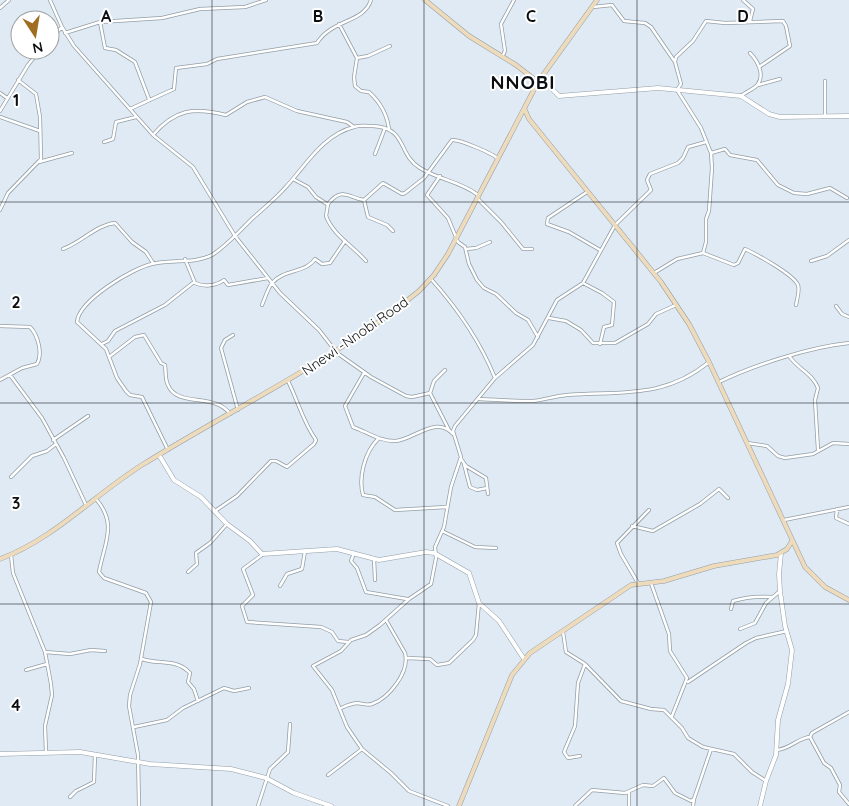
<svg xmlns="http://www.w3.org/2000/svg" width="849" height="806" font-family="Quicksand,sans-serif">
<rect width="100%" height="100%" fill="#dfeaf4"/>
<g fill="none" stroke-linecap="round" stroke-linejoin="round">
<defs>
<path id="minor" d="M50,0L62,27L74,46L153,135L193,167L235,236L280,293L319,330L337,353L371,377L406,396L412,397L430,393L449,430
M743,0L753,9L750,21
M593,7L612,5L624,21L645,23L651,27L675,62L681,84L677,90L701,128L711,153L712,168L709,211L706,219V242L703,253
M0,8L9,0
M100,22L105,48L116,50L135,62L149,99
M339,24L357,58L354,77L355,86L361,91L369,92C380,102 387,114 389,129
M65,33L100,22L162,18L200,9L245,7L266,0
M50,39L62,27
M502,57L505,51L501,24L514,0
M357,58L368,56L390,46
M675,62L676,57L693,41L706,21L725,23L783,21L786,26L790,46L759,67
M758,85L780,79
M0,93L7,98
M741,96C745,92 755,89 758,84C765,74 757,60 750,53
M130,109L174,89L176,68L207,64L217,59L317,43C332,19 364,23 371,0
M0,111L28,65L40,50
M0,117L40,131
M825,117V81
M153,135C175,109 194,107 226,115L247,102L265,97L297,111L347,122L354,127
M104,142L113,139L116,122L136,117
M711,153L725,149L730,155L757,160L778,185L794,193L807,194L830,188L847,198
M375,154L385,128
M39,162L72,153
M440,176L427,195L448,218L458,242L465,247L469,264L477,280L484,288L496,294L516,313L528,320L538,337
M293,179L308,187L316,197L327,204
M587,192L548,218L547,224L569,232L600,250
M478,199L501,222L523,249H532
M364,200L383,183L402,194L405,193L424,178L452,140C459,139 494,154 498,159
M364,200C349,198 342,186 328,204L326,216C333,235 353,246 366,261
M364,200L368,217L387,225L393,231
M0,210L8,193L41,159L40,117L36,94L18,80
M63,249C82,242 96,225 115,223L132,242L146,252L153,263
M466,249L476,248L490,242
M185,259L195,283C204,287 216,286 224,280L228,285L268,278
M811,261L827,256L849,240
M654,273L677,259L703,253L734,265L738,263L745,249C756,254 793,274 798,285C800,290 797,299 796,305
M431,279C458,309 480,341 495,378
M583,283L602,293L614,302L612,325L604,327L600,344
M262,305C265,298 268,288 272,283C284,269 306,273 315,259L322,264L330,263L345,241
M836,306L842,314L849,317
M549,318L566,321L581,330L593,343H615L648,324L656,314L676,305
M0,326L30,327C38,335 43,354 37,364L22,368L0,380
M233,335L225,340L221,348L238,410
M102,344L108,341L115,331L165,305L194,282
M109,357L135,337L144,335L161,363L165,365C166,372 165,380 168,385C177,408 215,392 230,414
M790,357C798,369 813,374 818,388L815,400L818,450
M364,373L345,406L353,427C367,432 381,442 396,441C415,439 436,415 453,434
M10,375L42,418L64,458L86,505
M719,382C754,365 810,347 849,343
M430,393L434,381L445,370
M479,399C497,400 515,401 533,401C544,400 555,396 567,395C621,391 664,399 709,362
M378,439C365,452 358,477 363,495L375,497L395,510L446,507
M53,440L88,416
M747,443L767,446L778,456L785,458L813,454L833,443L849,444
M168,450L142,397L130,395L126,391L117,378L106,349L77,322C79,300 133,268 152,264C171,259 195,264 212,255C228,245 240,230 254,217C264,208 275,199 284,189C305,167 322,135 354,127C360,125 367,126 373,126C408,128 397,154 420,168C439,180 460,181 478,195
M461,459L466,466L486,478L488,494
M464,464L470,487L477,490L487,488
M11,477L32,456L47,451L56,444
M96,499C118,524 104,544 99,572L104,578L146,593L151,602L140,664L130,695L129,706L138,755L139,806
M837,509L836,518L849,524
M215,511L237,496L271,461H276L287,467L314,444L316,440C303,422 298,401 288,381
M784,520L849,507
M632,526L653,531L700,504L719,489L728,498
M442,531L475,547L496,548
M354,553L351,561L357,568L366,592L407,599
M11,555L13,573L45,652L51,684L52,695L45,726L46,752
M262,555L243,569L253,595L242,606L247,622L321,627L332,632L338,641L348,642
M374,559L375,580
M188,572L197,564L196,553L210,543L227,524
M638,583L621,554L617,543L649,510
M651,583L669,634L670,651L687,678L672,716
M280,586L287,574L302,569L305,551
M731,609L733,601C746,597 758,596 772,597
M740,629L755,623L766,603L780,591
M563,632L566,652L585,664L621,701L651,709L664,710L682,728L688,738L703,747L734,754L752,772L766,781
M45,652L70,654L91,650L105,651
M407,658L430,659L437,665L449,663L473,640L476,635L479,603
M142,659C159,665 176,658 190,673L188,682L194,689L198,701
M26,670L47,664
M688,682L746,643L756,638L787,631
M341,708C345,706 351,704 356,703C362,703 366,706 372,704C389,698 410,672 405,653L386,620
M134,727L167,720L183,708L224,688L234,691L249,688
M810,737L812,733L849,712
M777,750C790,749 798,738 810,737L824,763L831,768L840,785L839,792L849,804
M580,756L568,758L564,752L575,726L578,683L585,664
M328,775L362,749
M70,797L76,791L94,782L95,755
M258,806L270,769L288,752L290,724
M448,806L409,791L391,773L362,749L347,727L332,690L313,666L341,651L351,640L366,635L380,625L409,599L431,584L436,558L435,547L444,527L451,487L461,457L453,431L455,426L495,378L533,345L557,300L583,283L615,225L651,190L647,180L650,174L678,163L683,158L688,147L706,142
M575,806L592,790L625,793L643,785L653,786L664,778L675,793L691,801L694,799L711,749
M629,806V792
M693,806L694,799"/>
<path id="tertiary" d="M541,78L559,96L658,88L741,96L769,114L780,117L849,116
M159,455L174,480L201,497L227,524L250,541L262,554L337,549L379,560L426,552L434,553L469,573L479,603L499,621L524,659
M0,754L80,752L150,764L231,769L266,778L294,793L331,806
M760,806L766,781L776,755L778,720L788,684L792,650L785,626L780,591L779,574L781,553"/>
<path id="secondary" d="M425,0L469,36L516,65L538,82
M525,110L529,119L661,282L689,324L709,362L805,567L825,587L849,600
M0,559C54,539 94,495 142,465C235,407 334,361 419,291L434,275L448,254L538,82L597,0
M459,806L512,675L530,653L631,585L664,581L714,566L777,555L787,549L792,541"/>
</defs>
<use href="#minor" stroke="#939ea6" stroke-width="4"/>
<use href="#tertiary" stroke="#939ea6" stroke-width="5"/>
<use href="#secondary" stroke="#939ea6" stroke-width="5"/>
<use href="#minor" stroke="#fff" stroke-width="2.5"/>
<use href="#tertiary" stroke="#fff" stroke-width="4"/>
<use href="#secondary" stroke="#eedbbc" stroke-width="4"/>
</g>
<path fill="none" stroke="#0b0f12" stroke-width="1" stroke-opacity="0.55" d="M212,0V806M424,0V806M637,0V806M0,202H849M0,403H849M0,604H849"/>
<g text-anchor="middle" stroke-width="4" stroke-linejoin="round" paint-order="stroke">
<g font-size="14" fill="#0b0f12" stroke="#fff">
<text transform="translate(355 336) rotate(-35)" y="5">Nnewi -Nnobi Road</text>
</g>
<g font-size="19" font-weight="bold" letter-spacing="1" fill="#0b0f12" stroke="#fff">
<text x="523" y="89">NNOBI</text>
</g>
</g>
<g font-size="16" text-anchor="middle" font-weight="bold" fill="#0b0f12" stroke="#fff" stroke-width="4" stroke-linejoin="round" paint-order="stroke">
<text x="106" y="22">A</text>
<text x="318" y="22">B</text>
<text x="531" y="22">C</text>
<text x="743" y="22">D</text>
<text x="16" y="106">1</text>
<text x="16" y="308">2</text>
<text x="16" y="509">3</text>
<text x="16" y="711">4</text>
</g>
<g transform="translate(35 35) rotate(168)"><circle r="24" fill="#ffffff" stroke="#9d9fa0"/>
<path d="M0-4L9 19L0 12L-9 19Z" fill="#9f6e23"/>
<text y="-8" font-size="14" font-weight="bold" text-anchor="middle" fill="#0b0f12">N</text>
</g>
</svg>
